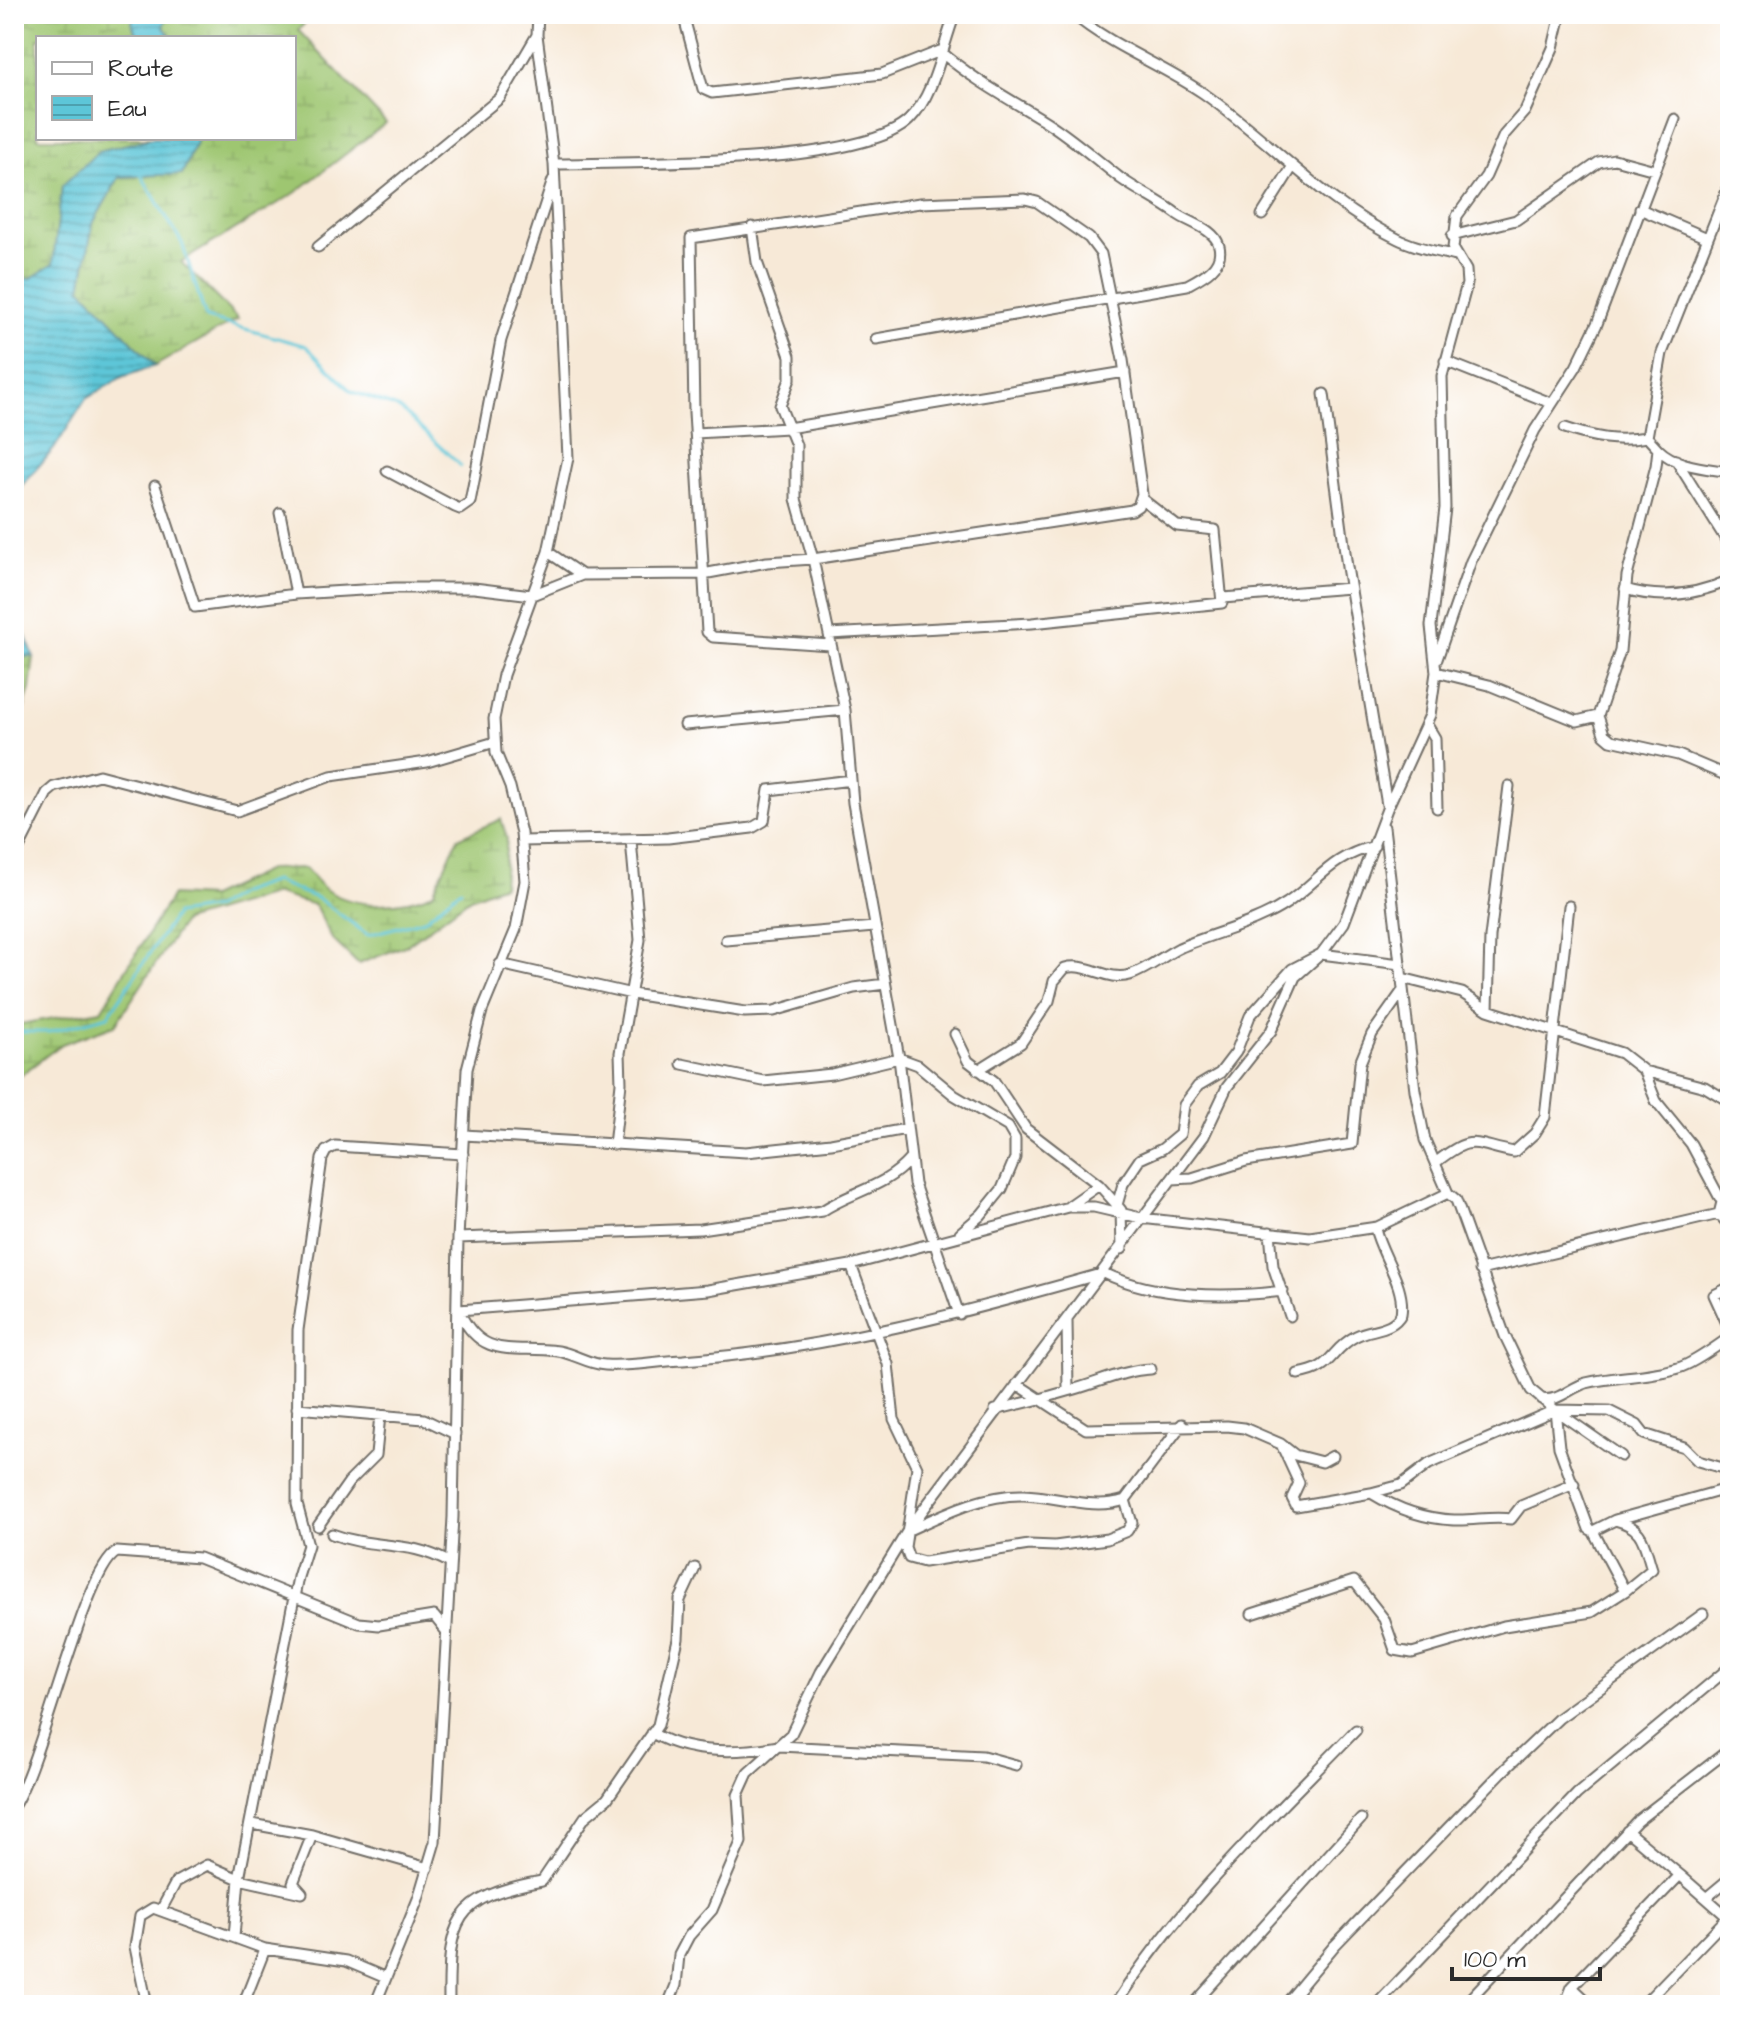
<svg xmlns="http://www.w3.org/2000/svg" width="1744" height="2019" font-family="'Architects Daughter',sans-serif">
<defs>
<pattern id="wetland-marsh" width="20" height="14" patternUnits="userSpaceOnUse" patternTransform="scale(2)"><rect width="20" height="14" fill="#9ec671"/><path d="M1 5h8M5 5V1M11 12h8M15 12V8" fill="none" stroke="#88aa62"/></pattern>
<pattern id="water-rules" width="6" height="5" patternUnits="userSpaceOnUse" patternTransform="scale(2)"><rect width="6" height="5" fill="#5dc6d8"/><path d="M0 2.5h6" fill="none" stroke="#4da1af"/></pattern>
</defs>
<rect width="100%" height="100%" fill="#fff"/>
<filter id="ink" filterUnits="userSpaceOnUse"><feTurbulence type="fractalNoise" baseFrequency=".0125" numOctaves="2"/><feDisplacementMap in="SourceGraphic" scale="16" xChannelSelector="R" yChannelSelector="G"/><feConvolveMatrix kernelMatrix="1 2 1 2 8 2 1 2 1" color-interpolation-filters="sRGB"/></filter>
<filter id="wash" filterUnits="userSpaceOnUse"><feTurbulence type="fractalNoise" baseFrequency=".006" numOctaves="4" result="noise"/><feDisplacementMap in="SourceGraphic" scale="32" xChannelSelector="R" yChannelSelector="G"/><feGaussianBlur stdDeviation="1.8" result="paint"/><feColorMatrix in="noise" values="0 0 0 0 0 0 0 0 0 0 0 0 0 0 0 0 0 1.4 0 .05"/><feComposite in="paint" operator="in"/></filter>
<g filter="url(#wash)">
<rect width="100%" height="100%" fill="#f7e9d7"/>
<path fill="url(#wetland-marsh)" stroke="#64784e" stroke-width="2" d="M14,14H136L132,22L137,38H38V138H153L99,151L62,186L53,264L30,279L14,278Z
M168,14H315L298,30L386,123L295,193L181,262L238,319L155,366L81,288L93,223L120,176L182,174L198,138H294V38H172L163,26Z
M14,657H34L30,689L14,740Z
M501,819L507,838L503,885L470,898L407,945L358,964L332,939L315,905L276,894L184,921L115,1025L62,1044L14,1080V1025L101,1010L172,895L210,897L270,869L305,868C312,875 319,886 328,891C358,909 401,907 433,893L458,838Z"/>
<path fill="url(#water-rules)" stroke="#447882" stroke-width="2" d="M136,14H168L163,26L172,38H137L132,22Z
M153,138H198L182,174L119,177L93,223L81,288L155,366L122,377L86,399L54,449L14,494V278L30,279L53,264L62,186L99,151Z
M14,607L34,657H14Z"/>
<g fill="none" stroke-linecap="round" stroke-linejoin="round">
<path stroke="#5dc6d8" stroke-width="3" d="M141,175L182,243L206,318L306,346L351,391L400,409L461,466
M14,1032H49L108,1016L176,914L215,908L240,893L274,881L319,899L368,935L424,920L461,889"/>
</g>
</g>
<g filter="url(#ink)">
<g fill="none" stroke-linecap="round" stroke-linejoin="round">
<defs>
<path id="street" d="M683,14L703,89L712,93L882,74L940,51C972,79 1006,97 1042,119C1070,136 1094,158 1120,178C1138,191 1158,200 1177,214C1190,223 1215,229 1219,246C1224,266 1202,277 1187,285L876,339
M1073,14C1112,47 1161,64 1203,93C1269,139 1325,204 1398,239C1416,248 1436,251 1456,256
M554,164C627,162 861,167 909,120C935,95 942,47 955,14
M1730,183L1662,353L1647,437L1658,449L1656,466L1627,576L1620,651L1598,716L1604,734L1611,740L1678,755L1730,777
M1640,209L1707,238
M1262,215L1293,166
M752,227L757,262L790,356V379L780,406L796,445V499L813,559L845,710L853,803L899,1058L914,1184L959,1314
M1452,236L1516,220L1599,162L1614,159L1655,170
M318,247L500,98L537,35
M1445,361L1551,403
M1324,394L1347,567L1387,805
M1565,428C1594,438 1617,442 1647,437
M695,433L788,428L1125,372
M1658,449C1676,467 1706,468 1730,472
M1676,460L1730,546
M387,471L455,507L460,509L470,502L501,340L553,180
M155,486L195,607L296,594L395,588H474L532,595L582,575
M280,513L296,594
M548,552L582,575L703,574L767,562L813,559L1132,510L1138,506L1142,494L1123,360L1101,254L1089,238L1037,202L1025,199L920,203L691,238L694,412L707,632L713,637L830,645
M1625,589C1661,600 1696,595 1730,580
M1223,598L1350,588
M829,634L1032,623L1222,603L1215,530L1177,526L1142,499
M1437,659L1471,561L1535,430L1576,367L1597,324L1675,119
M1436,672L1489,685L1577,721L1598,716
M1426,723L1435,738L1437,808
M685,725L845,710
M1384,827L1415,1090L1425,1140L1448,1193
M522,841L668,838L752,828L764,821L769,790L851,780
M14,858L47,793L54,787L99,775L237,811L331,776L427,762L495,742
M726,940L874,927
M500,964L632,994L745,1012L774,1011L854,988L885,984
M1402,978L1462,993L1488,1010L1621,1053L1644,1071L1705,1087L1730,1102
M1488,1010L1490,937L1509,786
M955,1034L968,1061L994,1081L1026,1129L1099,1185L1117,1205L1121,1210L1122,1249
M682,1064L763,1081L832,1074L899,1058L918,1065L954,1095L1008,1127L1015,1139V1158L1002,1189L981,1215L960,1233
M978,1070L1021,1043L1049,1001L1054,981L1065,968C1088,962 1108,982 1130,975C1148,969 1163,956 1179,948C1215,932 1254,925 1287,903C1321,879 1329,858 1374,846
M464,1135L746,1152L831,1143L906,1129
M614,1145L621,1083L620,1053L640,940L631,840
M1435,1163C1473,1133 1471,1144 1514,1152L1535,1133L1545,1117L1569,906
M1172,1179L1192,1178L1246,1161L1352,1144L1360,1063L1372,1034L1401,993
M1117,1205L1123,1184L1140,1159L1162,1149L1180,1134L1184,1105L1198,1086L1220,1073L1236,1052L1250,1016L1292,969L1321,954L1400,964
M1069,1206L1099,1185
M1719,1214L1730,1226
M1270,1232L1273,1266L1290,1316
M458,1238L700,1229L822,1211C852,1191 885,1188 910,1159
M851,1265L888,1364L894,1419L917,1467L905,1547L909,1558L924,1562L1029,1545L1055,1546L1107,1539L1127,1531L1132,1523L1125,1500
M1480,1270L1719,1214L1722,1202L1691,1144L1656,1101L1644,1071
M1730,1287L1714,1295L1730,1330
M459,1310L708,1290L851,1265L1068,1207H1094L1141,1218L1310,1237L1377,1227L1448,1193L1456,1200L1505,1336L1531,1390L1555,1410L1621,1456
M460,1313C483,1361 515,1345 558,1351C575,1354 588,1364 605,1365C630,1367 658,1361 683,1360C826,1350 967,1312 1104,1273C1155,1298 1227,1298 1283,1291
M1298,1374C1334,1369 1329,1350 1356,1336C1371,1328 1392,1331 1401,1314C1406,1286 1381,1255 1375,1228
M1017,1384L1040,1399L1068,1391L1067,1320
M1068,1391C1096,1384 1123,1370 1151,1369
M1541,1399C1559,1402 1569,1388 1586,1383C1616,1376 1649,1377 1678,1368C1693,1364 1717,1346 1730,1337
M297,1408L424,1419L455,1434
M995,1410L1040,1399L1086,1429L1227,1426L1244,1428L1281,1444
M1555,1410L1559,1447L1589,1529L1593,1531L1615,1520C1645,1528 1643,1542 1652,1569L1625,1591L1593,1531
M1333,1456L1322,1462L1295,1455L1281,1444L1299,1483L1292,1498L1296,1506L1371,1493
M1574,1484L1521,1506L1511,1519C1491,1516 1474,1521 1454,1520C1424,1519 1397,1509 1371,1493L1401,1485L1429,1464L1555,1410L1609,1411L1637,1425L1644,1434L1684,1447L1698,1461L1719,1467
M1615,1520L1730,1488
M318,1526L349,1482L376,1455L380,1415
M911,1529C946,1513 984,1494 1024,1495C1057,1496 1093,1511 1125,1500L1182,1424
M332,1534C374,1550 409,1539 450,1563
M1252,1614L1354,1581L1384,1619L1395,1650L1412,1653L1504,1626L1592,1612L1625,1591
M652,1733C689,1755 738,1753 779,1746L983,1756L1016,1765
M14,1805C43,1759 85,1568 117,1552L199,1558L359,1623L379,1625L434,1616L446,1631
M252,1824L312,1835L428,1868
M1627,1831L1680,1875
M1706,1898L1730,1878
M161,1910L176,1882L207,1865L239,1879L302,1893L293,1883L312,1835
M234,1937L239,1879L298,1577L308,1545L297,1504L298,1330L322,1159L326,1151L335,1146L463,1154
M1572,1987L1591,2005
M147,2005L135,1947L140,1916L153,1908L265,1949L346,1961L386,1978
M243,2005L265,1949
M375,2005L418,1899L435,1842L453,1517L458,1238L467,1069L482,1011L516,929L525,881L521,833L510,787L496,753L494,719L503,675L548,552L568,458L554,164L537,35L538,14
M449,2005C448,1920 453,1897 542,1881L585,1817L607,1799L658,1725L678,1639L680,1600L695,1568
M668,2005L676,1985L679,1955L689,1936L712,1910L741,1842L738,1795L748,1773L791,1734L821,1672L908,1530L1204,1136L1227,1087L1271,1031L1295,977L1321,954L1344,923L1387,809L1430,715L1436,672L1431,626L1445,508L1442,376L1467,284L1466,270L1453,248L1457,216L1486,176L1504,135L1525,111L1553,48L1561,14
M1115,2005C1180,1903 1272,1817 1356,1730
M1193,2005L1361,1819
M1285,2005L1335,1945L1501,1773L1559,1718L1703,1614
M1376,2005L1577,1794L1730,1667
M1464,2005L1637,1821L1730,1749
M1565,2005L1572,1987L1680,1875L1730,1919
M1643,2005L1728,1917"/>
</defs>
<use href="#street" stroke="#726e67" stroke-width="13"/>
<use href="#street" stroke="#fff" stroke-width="9"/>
</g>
</g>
<rect width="1744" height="2019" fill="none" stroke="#fff" stroke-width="48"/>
<rect x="36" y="36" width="260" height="104" fill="#ffffff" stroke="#aaaaaa" stroke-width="2"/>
<rect x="52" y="62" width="40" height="12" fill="#ffffff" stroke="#aaaaaa" stroke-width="2"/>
<text x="108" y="76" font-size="24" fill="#2b2b2b">Route</text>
<rect x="52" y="96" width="40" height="24" fill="url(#water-rules)" stroke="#aaaaaa" stroke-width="2"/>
<text x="108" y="116" font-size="24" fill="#2b2b2b">Eau</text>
<path d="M1452 1967v12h148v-12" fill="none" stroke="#2b2b2b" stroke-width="4"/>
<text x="1464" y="1967" font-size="24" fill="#2b2b2b" stroke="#ffffff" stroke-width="6" paint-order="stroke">100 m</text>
</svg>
